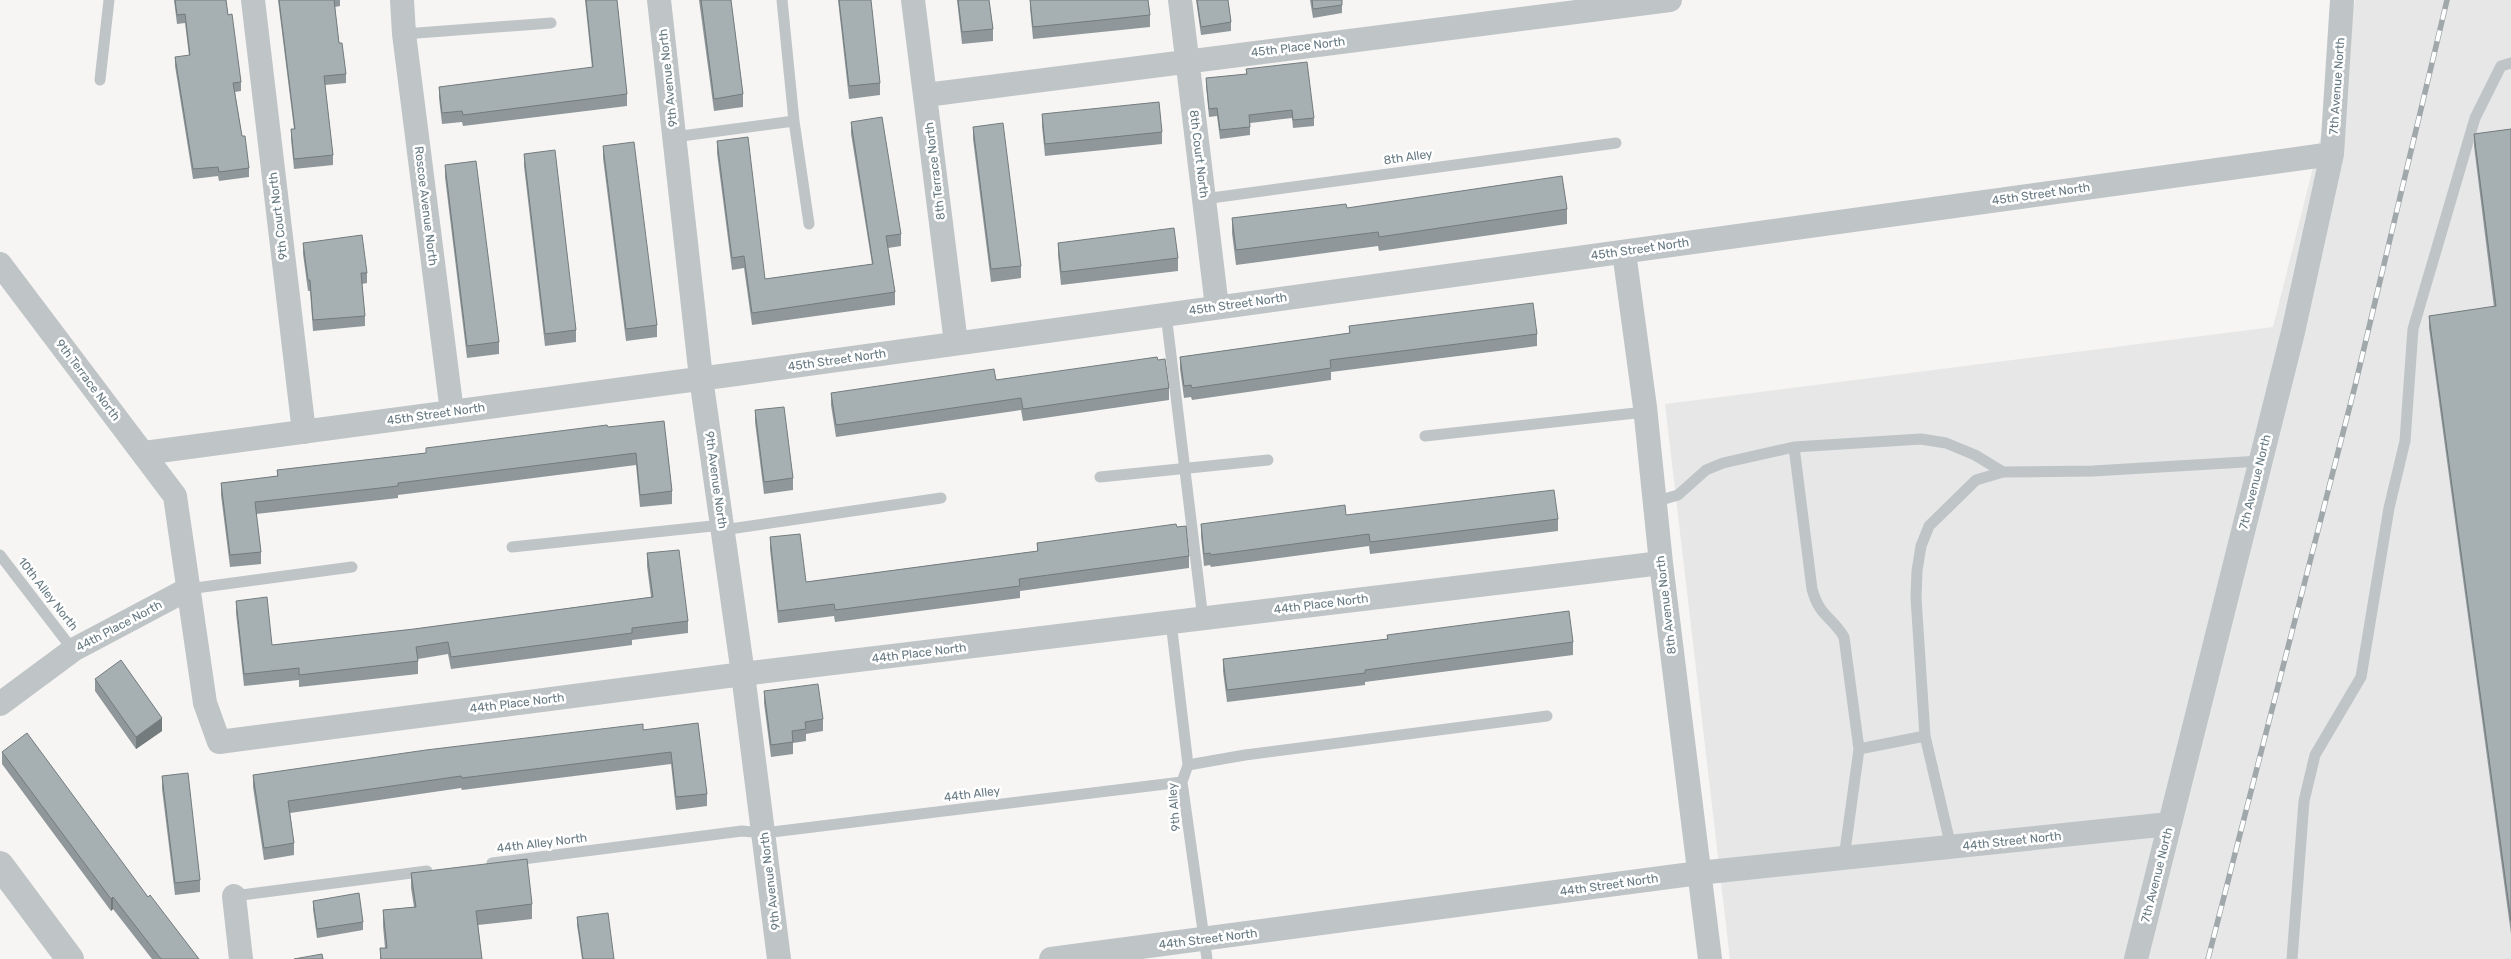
<svg xmlns="http://www.w3.org/2000/svg" width="2511" height="959" font-family="Rubik,sans-serif">
<rect width="100%" height="100%" fill="#f6f5f3"/>
<path fill="#e6e7e6" d="M2355,0H2511V959H1730L1665,404L2273,327Z"/>
<g fill="none" stroke-linecap="round" stroke-linejoin="round">
<path stroke="#bfc4c6" stroke-width="11" d="M404,34L551,23
M100,80L109,0
M794,121L809,224
M674,137L794,121L782,0
M1204,199L1616,143
M1166,314L1203,619
M1425,436L1645,412
M1794,447L1812,589C1820,618 1831,615 1844,637L1859,749
M1100,477L1268,460
M1654,502L1678,495L1706,470L1723,463L1794,447L1921,439L1946,443L1975,455L2003,472
M723,530L941,498
M512,547L722,525
M0,555L73,650
M188,589L352,567
M1171,622L1188,765L1182,782L1207,959
M1925,736L1916,598L1917,571L1921,546L1929,526L1976,480L2003,472L2093,471L2261,461
M1188,765L1245,755L1547,716
M1844,858L1859,749L1925,736L1951,847
M492,863L742,831L764,833L1182,782
M234,896L427,871
M2292,959L2304,801L2315,755L2361,677L2389,508L2405,441L2413,329L2475,118L2501,66L2511,63"/>
<path stroke="#bfc4c6" stroke-width="24" d="M253,0L304,432
M402,0L404,34L452,412
M659,0L701,378L743,674L779,959
M913,0L956,343
M1180,0L1217,307
M926,95L1670,0
M1624,252L1645,407L1661,563L1710,959
M0,264L175,496L205,703L219,742L743,674L1661,563
M144,453L736,374L2332,154
M0,704L73,650L188,589
M234,896L241,959
M1051,959L1699,873L2169,824
M2136,959L2293,332L2332,154L2342,0"/>
<path stroke="#bfc4c6" stroke-width="28" d="M0,865L70,959"/>
<defs>
<path id="rail" d="M2208,959L2355,386L2447,0"/>
</defs>
<use href="#rail" stroke="#a0a8ab" stroke-width="5.5"/>
<use href="#rail" stroke="#fff" stroke-width="4" stroke-dasharray="11" stroke-linecap="butt"/>
</g>
<path fill="#8f979a" d="M174,0H226L228,15L241,82V91L235,92L242,136L249,168V177L219,181L218,176L193,179L175,66V57L189,56L185,23L177,24Z
M278,0H340V6L335,7L339,43L346,74V83L325,85L333,155V165L294,169L291,139V129H294Z
M585,0H617L627,94V106L463,126L462,122L442,124L439,98V87L592,68Z
M699,0H731L743,94V107L714,111Z
M838,0H871L880,83V95L849,99Z
M957,0H989L993,29V41L962,44Z
M1030,0H1148L1150,15V27L1033,39L1030,8Z
M1196,0H1228L1231,22V31L1201,35Z
M1310,0H1342V13L1313,18Z
M1246,69L1314,118V126L1293,128L1292,118L1250,123V135L1220,139L1217,116L1209,117L1206,86V78L1246,74Z
M1042,114L1162,132V144L1045,156L1042,126Z
M851,122L901,234V246L888,248L895,292V305L752,325L744,268L732,270L717,153V141L765,279L872,264L851,134Z
M973,127L1021,266V278L991,282L973,139Z
M2511,129V934L2429,328V316L2494,307L2474,146V134Z
M603,146L657,325V337L626,341L603,158Z
M524,154L576,330V342L545,346L524,166Z
M445,165L499,342V354L467,358L445,177Z
M1347,208L1567,209V224L1379,251L1378,246L1236,265L1232,233V218Z
M303,243L367,273V283L362,284L365,316V326L313,331L310,291H308L303,254Z
M1058,243L1178,258V271L1061,285L1058,255Z
M1349,326L1537,334V346L1331,372V380L1192,400L1191,397L1184,398L1180,369V357L1349,333Z
M1158,360L1169,388V400L1023,421L1021,410L836,437L831,405V393L996,380Z
M755,410L793,478V490L764,494L755,422Z
M664,421L672,491V504L640,507L636,465L398,495V498L256,514L261,552V564L230,567L221,495V483L277,476V470L426,453V448Z
M1346,515L1558,519V531L1370,554L1369,546L1211,567L1210,565L1204,566L1201,536V524Z
M1177,527L1189,556V568L1020,591V598L835,622L834,616L778,623L770,549V537L806,582L1037,551V543Z
M647,553L688,621V633L632,640V645L451,669L448,654L418,659V674L299,687V680L244,686L236,613V601L272,645L414,629L651,597L647,566Z
M1387,635L1573,642V655L1365,682V685L1227,702L1223,671V659L1387,639Z
M95,679L162,731L136,749L95,691Z
M764,691L823,719V731L806,734V741L793,743V754L771,757L764,703Z
M698,723L707,794V806L676,810L671,764L462,790L461,788L290,813L294,843V855L264,860L253,787V775L643,730Z
M2,752L148,897L199,959H152L113,909L111,911L2,764Z
M162,776L200,880V892L175,895L162,789Z
M411,873L532,904V919L478,925L482,959H380V948H385L383,926V910L414,907L411,888Z
M313,901L363,922V930L317,938L313,909Z
M577,917L614,959H582L577,925Z"/>
<path fill="#747b7d" d="M162,718V731L136,749V737Z
M113,897V909L111,911V899Z"/>
<path fill="#a6b0b3" stroke="#747b7d" d="M175,0H226L228,15L232,14L241,82L233,83L242,136H245L249,168L219,172L218,167L193,169L175,57L190,55L185,14L177,15Z
M279,0H334L339,43H342L346,74L324,76L333,155L294,159L291,129H295Z
M586,0H617L627,94L463,115L462,111L442,113L439,87L593,67Z
M701,0H731L743,94L714,99Z
M839,0H871L880,83L849,86Z
M958,0H989L993,29L962,32Z
M1030,0H1148L1150,15L1033,27Z
M1197,0H1228L1231,22L1201,27Z
M1312,0H1342V5L1313,9Z
M1307,62L1314,118L1293,120L1292,110L1249,115L1250,127L1220,130L1217,108L1209,109L1206,78L1247,74L1246,69Z
M1159,102L1162,132L1045,144L1042,114Z
M882,117L901,234L886,236L895,292L752,313L744,256L732,258L717,141L748,137L765,279L873,264L851,122Z
M1003,123L1021,266L991,269L973,127Z
M2511,129V921L2429,316L2496,306L2474,134Z
M634,142L657,325L626,329L603,146Z
M555,150L576,330L545,334L524,154Z
M476,161L499,342L467,346L445,165Z
M1562,176L1567,209L1379,237L1378,232L1236,250L1232,218L1346,204L1347,208Z
M1174,228L1178,258L1061,272L1058,243Z
M362,235L367,273H361L365,316L313,320L310,280H308L303,243Z
M1533,303L1537,334L1330,360L1331,368L1192,388L1191,385L1184,386L1180,357L1350,333L1349,326Z
M1157,357L1158,360L1165,359L1169,388L1023,409L1021,398L836,425L831,393L994,369L996,380Z
M784,407L793,478L764,482L755,410Z
M664,421L672,491L640,495L636,453L398,483V486L255,502L261,552L230,555L221,483L278,476L277,470L426,453V448L607,425L608,427Z
M1554,490L1558,519L1370,542L1369,534L1211,555L1210,553L1204,554L1201,524L1345,505L1346,515Z
M1176,524L1177,527L1186,526L1189,556L1019,579L1020,586L835,610L834,604L778,611L770,537L800,534L806,582L1038,551L1037,543Z
M679,550L688,621L632,628V633L451,657L448,642L416,647L418,661L299,675V668L244,674L236,601L267,597L272,645L414,629L653,597L647,553Z
M1569,611L1573,642L1365,670V673L1227,690L1223,659L1388,639L1387,635Z
M121,660L162,718L136,737L95,679Z
M818,684L823,719L805,722L806,729L792,731L793,742L771,745L764,691Z
M698,723L707,794L676,797L671,752L462,778L461,776L288,801L294,843L264,848L253,775L426,750L643,724V730Z
M27,733L148,897L150,895L199,959H161L113,897L111,899L2,752Z
M188,773L200,880L175,883L162,776Z
M527,859L532,904L476,911L482,959H381L380,948H387L383,910L416,907L411,873Z
M359,893L363,922L317,929L313,901Z
M608,913L614,959H583L577,917Z
M322,954L323,959H294Z"/>
<g text-anchor="middle" stroke-width="5" stroke-linejoin="round" paint-order="stroke">
<g font-size="12" fill="#667982" stroke="#fff">
<text transform="translate(1298 47) rotate(-7)" y="4">45th Place North</text>
<text transform="translate(668 78) rotate(-96)" y="4">9th Avenue North</text>
<text transform="translate(2337 86) rotate(-86)" y="4">7th Avenue North</text>
<text transform="translate(1199 154) rotate(83)" y="4">8th Court North</text>
<text transform="translate(1408 157) rotate(-8)" y="4">8th Alley</text>
<text transform="translate(935 171) rotate(-97)" y="4">8th Terrace North</text>
<text transform="translate(2041 194) rotate(-8)" y="4">45th Street North</text>
<text transform="translate(426 206) rotate(83)" y="4">Roscoe Avenue North</text>
<text transform="translate(278 216) rotate(-97)" y="4">9th Court North</text>
<text transform="translate(1640 249) rotate(-8)" y="4">45th Street North</text>
<text transform="translate(1238 304) rotate(-8)" y="4">45th Street North</text>
<text transform="translate(837 360) rotate(-8)" y="4">45th Street North</text>
<text transform="translate(88 380) rotate(53)" y="4">9th Terrace North</text>
<text transform="translate(436 414) rotate(-8)" y="4">45th Street North</text>
<text transform="translate(716 480) rotate(82)" y="4">9th Avenue North</text>
<text transform="translate(2255 482) rotate(-76)" y="4">7th Avenue North</text>
<text transform="translate(48 594) rotate(52)" y="4">10th Alley North</text>
<text transform="translate(1321 604) rotate(-7)" y="4">44th Place North</text>
<text transform="translate(1666 605) rotate(-97)" y="4">8th Avenue North</text>
<text transform="translate(119 626) rotate(-28)" y="4">44th Place North</text>
<text transform="translate(919 653) rotate(-7)" y="4">44th Place North</text>
<text transform="translate(517 703) rotate(-7)" y="4">44th Place North</text>
<text transform="translate(972 794) rotate(-7)" y="4">44th Alley</text>
<text transform="translate(1174 807) rotate(-95)" y="4">9th Alley</text>
<text transform="translate(2012 841) rotate(-6)" y="4">44th Street North</text>
<text transform="translate(542 843) rotate(-7)" y="4">44th Alley North</text>
<text transform="translate(2157 875) rotate(-76)" y="4">7th Avenue North</text>
<text transform="translate(770 881) rotate(-97)" y="4">9th Avenue North</text>
<text transform="translate(1609 885) rotate(-8)" y="4">44th Street North</text>
<text transform="translate(1208 939) rotate(-7)" y="4">44th Street North</text>
</g>
</g>
</svg>
